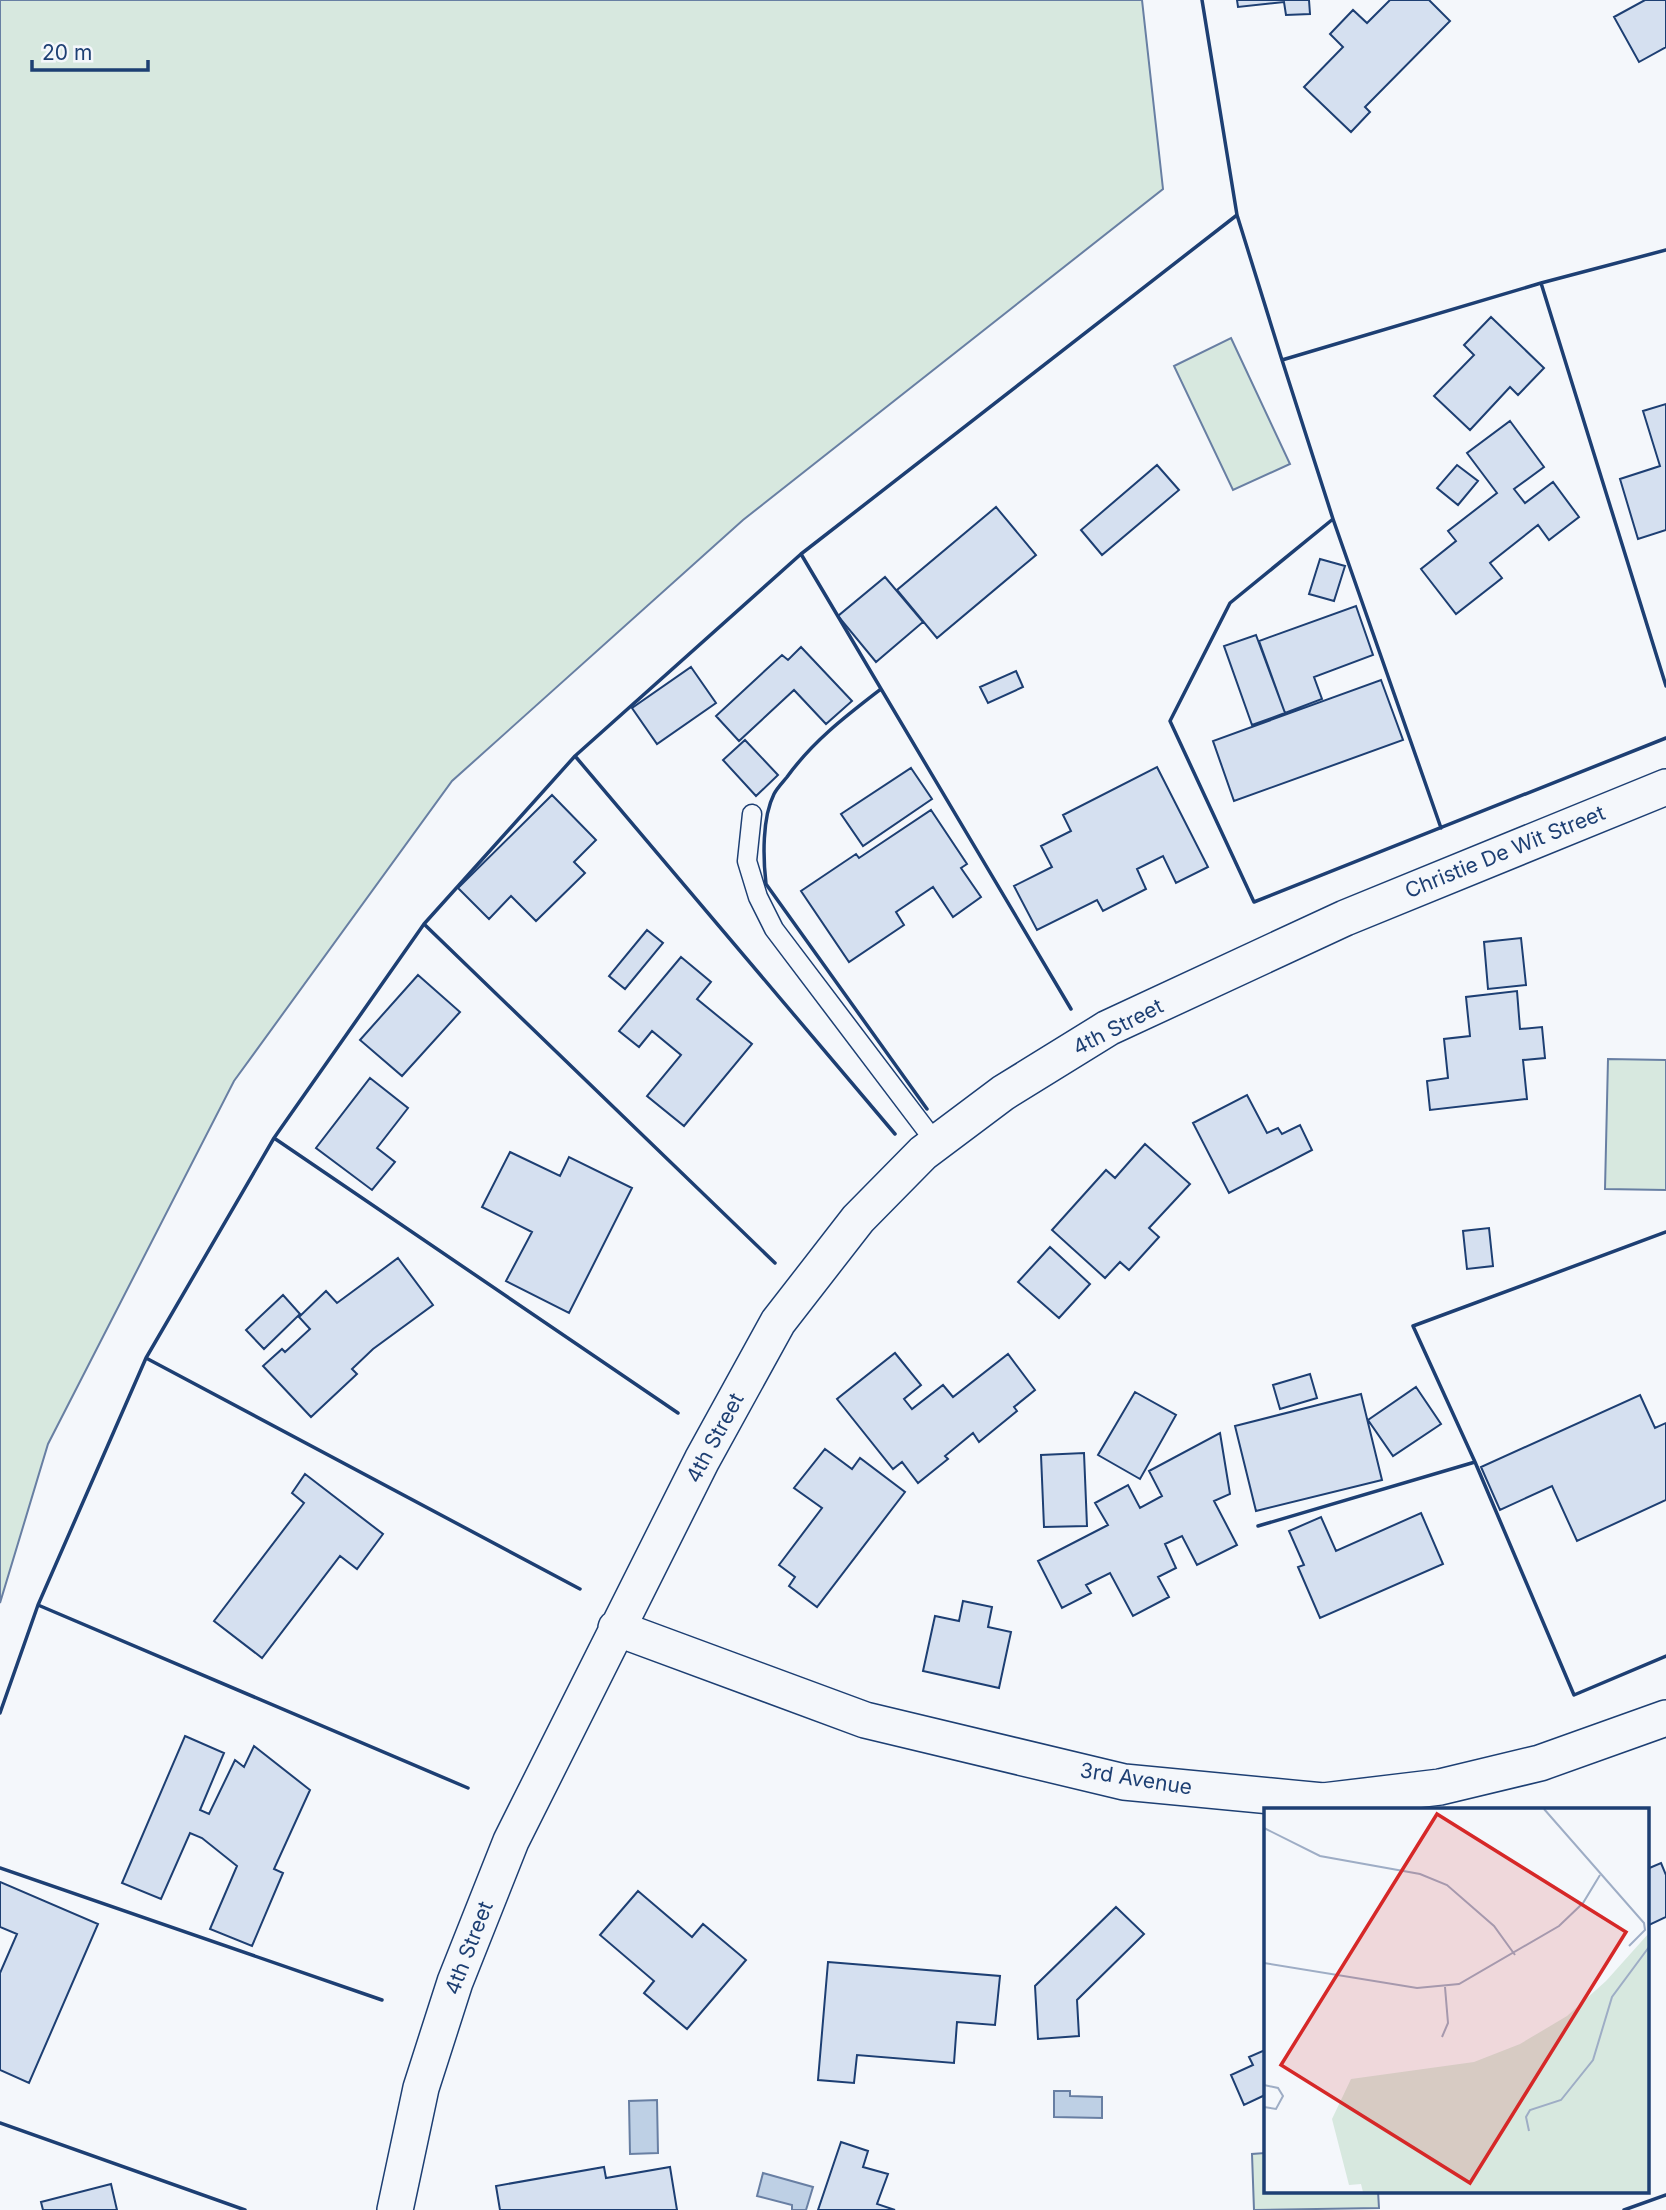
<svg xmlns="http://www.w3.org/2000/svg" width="1666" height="2210" font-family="Inter,sans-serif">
<rect width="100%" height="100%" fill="#f4f7fb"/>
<path fill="#d7e8df" stroke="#687fa3" stroke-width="2" d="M0,0H1142L1163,189L743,520L452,781L234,1081L48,1444L0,1603Z
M1231,338L1290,464L1233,490L1174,366Z
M1608,1059L1666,1060V1190L1605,1189Z
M1265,2153V2191H1378L1379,2208L1254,2210L1252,2154Z"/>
<path fill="#bed0e5" stroke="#687fa3" stroke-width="2" d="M1054,2091H1070V2096L1102,2097V2118L1054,2117Z
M657,2100L658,2153L630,2154L629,2101Z
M763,2173L813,2187L806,2210H792V2205L757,2196Z"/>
<path fill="#d5e0f0" stroke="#1d3f73" stroke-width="2" d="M1237,0H1309L1310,14L1286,15L1284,2L1238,7Z
M1390,0H1429L1450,21L1365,107L1370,112L1351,132L1304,87L1343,47L1330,34L1353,10L1367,23Z
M1645,0H1666V47L1639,62L1614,17Z
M1491,317L1544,368L1518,395L1510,387L1470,430L1434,396L1474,355L1464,345Z
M1666,404V530L1638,539L1620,479L1660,466L1643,411Z
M1510,421L1544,467L1514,489L1525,503L1553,482L1579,517L1549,540L1538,525L1490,563L1502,578L1456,614L1421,569L1456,541L1448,531L1497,493L1467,453Z
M1157,465L1179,490L1102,555L1081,530Z
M1457,465L1478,481L1458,505L1437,488Z
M996,507L1036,555L937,638L897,590Z
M1320,559L1345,566L1334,601L1309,594Z
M885,577L923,622L876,662L838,616Z
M1356,606L1373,655L1314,677L1322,699L1285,713L1259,641Z
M1256,635L1285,713L1252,725L1224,646Z
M801,647L852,701L826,724L794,690L739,741L716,716L782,655L788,660Z
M691,667L716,703L657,744L632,708Z
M1016,671L1023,687L988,703L980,687Z
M1381,680L1403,740L1234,801L1213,741Z
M745,740L778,775L756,796L723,760Z
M1157,767L1208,867L1176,883L1163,856L1137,869L1146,889L1103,911L1097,900L1037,930L1014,886L1052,867L1041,846L1071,831L1063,815Z
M911,768L932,799L863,846L841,814Z
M552,795L596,840L574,862L585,873L536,921L511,896L489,919L458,888Z
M931,810L967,864L961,868L981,897L953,917L933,887L896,912L904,925L849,962L801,891L856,854L859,858Z
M647,930L663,943L625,989L609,976Z
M1521,938L1526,985L1488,989L1484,942Z
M681,957L711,982L697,999L752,1044L684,1126L647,1096L681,1055L652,1031L639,1047L619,1031Z
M418,975L460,1012L402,1076L360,1040Z
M1517,991L1520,1029L1542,1027L1545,1058L1523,1060L1527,1099L1430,1110L1427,1081L1448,1078L1444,1039L1470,1036L1466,997Z
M370,1078L408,1108L377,1148L395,1162L372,1190L316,1148Z
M1247,1095L1267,1133L1278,1128L1282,1134L1300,1125L1312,1150L1229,1193L1193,1123Z
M1145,1144L1190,1184L1149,1228L1159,1237L1129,1270L1120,1262L1105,1278L1052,1230L1106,1170L1115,1178Z
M510,1152L560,1176L569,1157L632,1188L569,1313L506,1281L532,1232L482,1207Z
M1489,1228L1493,1266L1467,1269L1463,1231Z
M1050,1247L1090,1284L1059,1318L1018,1282Z
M398,1258L433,1305L373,1349L352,1369L357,1374L311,1417L263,1366L282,1349L285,1352L310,1329L299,1317L326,1291L337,1303Z
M283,1295L300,1314L264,1349L246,1330Z
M895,1353L921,1385L904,1399L912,1409L943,1385L953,1397L1008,1354L1035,1390L1014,1407L1017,1411L979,1442L973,1433L945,1456L948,1459L918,1483L902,1462L893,1469L837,1399Z
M1310,1374L1317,1398L1280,1409L1273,1385Z
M1416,1387L1441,1424L1393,1456L1368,1420Z
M1135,1392L1176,1415L1140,1479L1098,1455Z
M1361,1394L1382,1480L1256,1511L1235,1426Z
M1640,1395L1655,1428L1666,1423V1500L1577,1541L1552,1486L1500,1510L1481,1467Z
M1220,1433L1230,1494L1214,1501L1237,1545L1197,1565L1182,1536L1165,1544L1176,1568L1158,1577L1169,1597L1133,1616L1110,1573L1086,1585L1091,1593L1062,1608L1038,1561L1108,1525L1095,1503L1128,1485L1140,1508L1162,1496L1149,1471Z
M825,1449L852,1469L860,1458L905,1492L817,1607L789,1586L795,1577L779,1565L822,1508L794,1488Z
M1084,1453L1087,1526L1044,1527L1041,1455Z
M305,1474L383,1534L357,1569L340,1556L262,1658L214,1621L304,1503L292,1493Z
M1421,1513L1443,1564L1320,1618L1298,1567L1304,1565L1289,1531L1321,1517L1336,1551Z
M963,1601L992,1607L988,1627L1011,1632L999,1688L923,1671L935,1616L959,1621Z
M185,1736L224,1753L200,1810L209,1814L235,1760L244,1767L254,1746L310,1790L274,1869L283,1873L252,1946L210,1929L237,1866L202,1838L190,1833L161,1899L122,1883Z
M1661,1863L1666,1875V1917L1647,1926V1869Z
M0,1882L98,1924L29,2083L0,2070V1973L17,1934L0,1927Z
M638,1891L692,1937L703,1924L746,1960L687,2029L644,1993L654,1981L600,1935Z
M1116,1907L1144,1934L1077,2000L1079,2036L1038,2039L1035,1986Z
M828,1962L1000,1976L995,2025L957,2022L954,2063L857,2055L854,2083L818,2080Z
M1265,2050V2095L1244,2105L1231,2075L1253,2065L1249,2057Z
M841,2142L868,2151L863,2167L888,2174L877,2204L895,2210H818Z
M604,2167L606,2178L670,2167L677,2210H500L496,2186Z
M111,2184L117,2210H43L41,2202Z"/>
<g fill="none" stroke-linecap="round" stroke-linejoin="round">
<defs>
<path id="lane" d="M752,814L747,861L758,897L774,929L936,1143"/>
<path id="street" d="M616,1628L865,1720L1124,1782L1323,1801L1440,1787L1540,1763L1666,1718
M395,2210L421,2088L455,1982L511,1841L702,1460L778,1322L858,1219L923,1153L1003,1093L1108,1028L1345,918L1666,787"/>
</defs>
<use href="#lane" stroke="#1d3f73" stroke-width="21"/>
<use href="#street" stroke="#1d3f73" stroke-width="38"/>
<use href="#lane" stroke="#f4f7fb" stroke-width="18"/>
<use href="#street" stroke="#f4f7fb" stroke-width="35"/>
<path stroke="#1d3f73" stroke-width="3.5" d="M1202,0L1237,215L1282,360
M1541,283L1666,686
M1333,519L1282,360L1541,283L1666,250
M801,554L1071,1009
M881,689C846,716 813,741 787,777C783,782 777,788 774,794C762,818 763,858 766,884L927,1109
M575,756L895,1134
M1441,828L1333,519L1230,603L1170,721L1254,902L1666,738
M424,924L775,1263
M274,1138L678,1413
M1666,1232L1413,1326L1475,1462L1574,1695L1666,1656
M146,1358L580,1589
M1258,1526L1475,1462
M38,1605L468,1788
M0,1713L38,1605L146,1358L274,1138L424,924L575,756L801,554L1237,215
M0,1868L382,2000
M0,2123L245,2210
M1624,2210L1666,2195"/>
</g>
<g text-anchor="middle" stroke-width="5" stroke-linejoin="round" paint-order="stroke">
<g font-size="21" fill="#1d3f73" stroke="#f4f7fb">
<text transform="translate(1505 852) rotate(-22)" y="7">Christie De Wit Street</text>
<text transform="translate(1118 1027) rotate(-27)" y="7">4th Street</text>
<text transform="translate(715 1438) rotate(-62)" y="7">4th Street</text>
<text transform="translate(1136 1779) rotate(9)" y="7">3rd Avenue</text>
<text transform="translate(469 1948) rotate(-69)" y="7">4th Street</text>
</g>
</g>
<g transform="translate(1264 1808)">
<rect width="385" height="385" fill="#f4f7fb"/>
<path d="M385,125V384H99L97,376L85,377L68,311L87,271L210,254L256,236L303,208L342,173Z" fill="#d7e8df"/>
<path fill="none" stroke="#9eadc5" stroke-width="2" d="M280,1L380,115L381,122L365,138M0,20L56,48L156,66L183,77L230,118L251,147M0,155L153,180L195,176L295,118L319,95L336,67M178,229L184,215L181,179M0,277L14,280L19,288L12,301L0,299M265,323L262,309L266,302L297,292L329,252L348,189L385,139"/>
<path fill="#d62828" fill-opacity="0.15" stroke="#d62828" stroke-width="3.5" d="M173,6L362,124L206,375L17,257Z"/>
<rect width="385" height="385" fill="none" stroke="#1d3f73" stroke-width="3.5"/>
</g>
<path d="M32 60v10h116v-10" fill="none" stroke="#1d3f73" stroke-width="3.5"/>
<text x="42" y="60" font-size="21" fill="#1d3f73" stroke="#f4f7fb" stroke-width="5" paint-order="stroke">20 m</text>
</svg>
